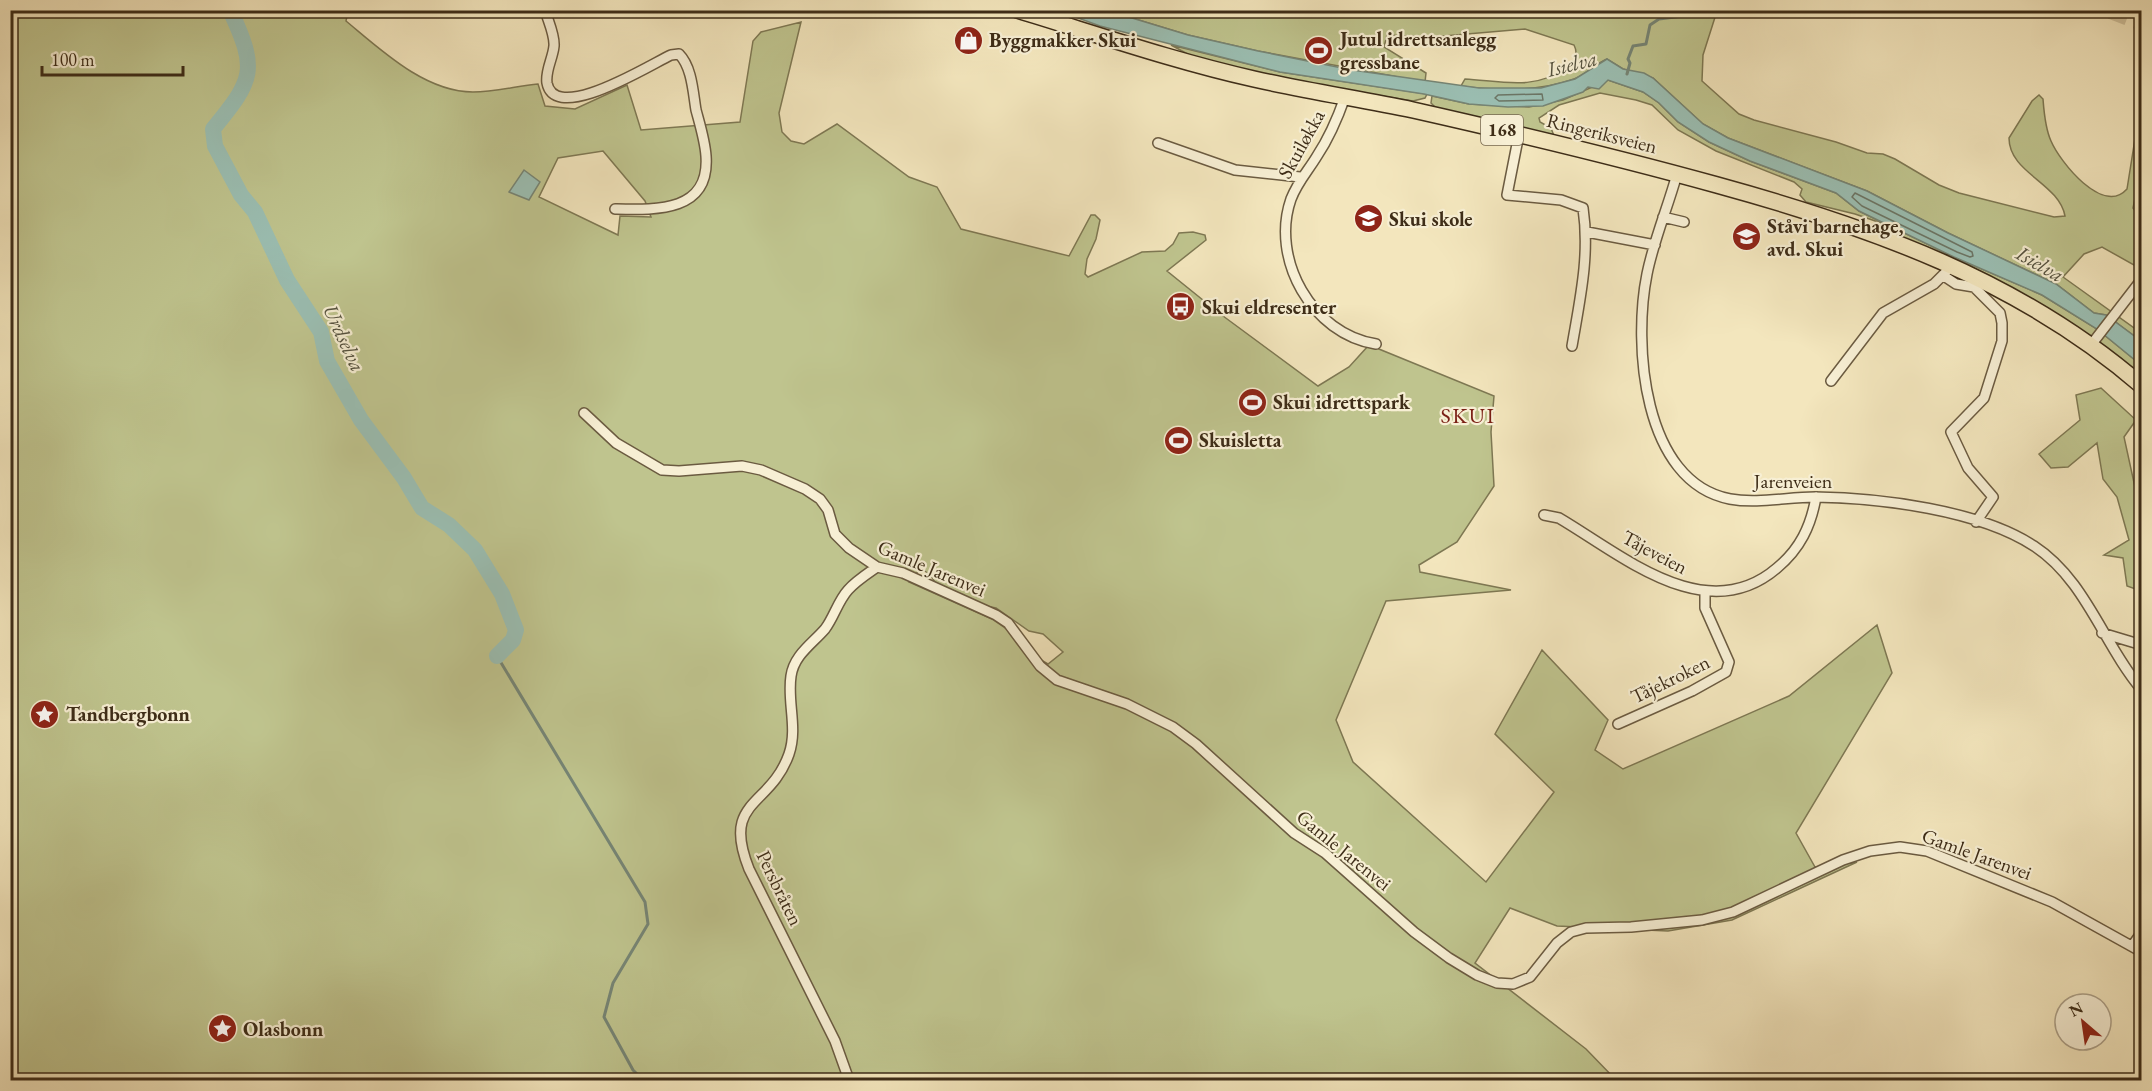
<svg xmlns="http://www.w3.org/2000/svg" width="2152" height="1091" font-family="'EB Garamond',serif">
<rect width="100%" height="100%" fill="#f3e6bd"/>
<filter id="stains"><feTurbulence type="fractalNoise" baseFrequency=".00333" numOctaves="4"/><feColorMatrix values="0 0 0 0 .2 0 0 0 0 .09 0 0 0 0 .02 0 0 0 .5 -.17"/></filter>
<radialGradient id="worn" r=".72"><stop offset=".6" stop-color="#630" stop-opacity="0"/><stop offset="1" stop-color="#630" stop-opacity=".3"/></radialGradient>
<path fill="#bfc48e" stroke="#7e7853" stroke-width="1.5" fill-rule="evenodd" d="M10,11H348L346,21C381,50 425,92 473,92C495,92 517,86 538,84L545,106L575,109L627,85L641,130L740,122L753,41L761,32L801,22L779,113L782,132L791,141L804,144L837,124L909,177L937,187L961,229L1069,256L1091,215H1095L1100,220L1096,239L1087,259L1085,274L1088,277L1142,252L1165,251L1173,244L1179,233L1193,232L1205,235L1206,240L1167,271L1219,313L1318,386L1349,367L1369,345L1494,396L1491,432L1494,486L1457,542L1419,565L1420,572L1511,590L1386,601L1336,720L1353,762L1486,882L1554,792L1495,734L1542,650L1608,720L1595,750L1623,769L1789,696L1877,625L1892,673L1796,833L1815,867L1857,862L1732,920L1668,931L1557,926L1510,908L1475,963L1586,1049L1616,1080H11ZM603,151L645,201L651,217L620,216L618,235L539,197L558,158ZM921,568L931,576L938,587L976,604L996,608L1029,631L1043,634L1063,652L1048,664L1022,649L1008,630L992,619L909,582Z
M1109,11H1717L1703,55L1702,81L1739,114L1754,120L1836,142L1867,153L1883,154L1895,159L1939,185L1959,193L2054,217L2065,216C2059,183 2009,173 2009,138L2032,101L2039,95L2043,99C2044,112 2045,128 2051,141C2060,162 2103,216 2127,189L2141,101V169L2133,208L2141,218V269L2102,247L2084,254L2063,277L2141,333V341L2106,315L2094,313L2056,284L1948,233L1867,191L1728,138L1703,124L1653,78L1623,69L1607,59C1595,64 1586,75 1574,79C1538,92 1499,91 1461,86L1465,79C1501,81 1534,91 1566,68C1575,62 1579,55 1574,45L1525,29L1432,37L1387,35L1384,47L1426,73L1425,82L1258,51L1188,35Z
M1171,45L1280,72L1427,94L1425,98L1413,101L1284,80L1193,57Z
M1608,80L1643,92L1659,103L1678,122L1709,142L1750,161L1836,193L1859,211L1954,257L2042,295L2097,329L2141,365V379L2086,333L1989,277L1902,237L1881,223L1855,214L1806,202L1800,195L1802,189L1794,182L1716,151L1678,130L1652,105L1636,100L1600,93L1559,105L1539,118L1540,122L1551,128L1554,136L1438,110L1431,103L1432,96L1469,104L1529,107L1563,100Z
M2101,388L2136,420L2124,437L2136,492L2141,497V591L2127,586L2123,558L2104,555L2129,540L2117,497L2103,479L2097,443L2068,467L2051,468L2039,454L2080,420L2076,395Z"/>
<path fill="#9bbfb3" stroke="#768575" stroke-width="1.5" d="M1059,11H1109L1188,35L1258,51L1352,70L1479,88H1541L1575,79L1607,59L1623,69L1644,73L1653,78L1703,124L1728,138L1867,191L1948,233L2056,284L2094,313L2106,315L2141,341V365L2097,329L2042,295L1954,257L1859,211L1836,193L1750,161L1709,142L1678,122L1659,103L1643,92L1608,80L1599,89L1588,87L1583,92L1543,106L1508,107L1469,104L1424,94L1280,72L1100,26Z
M524,170L540,182L529,200L509,192Z"/>
<g fill="none" stroke-linecap="round" stroke-linejoin="round">
<path stroke="#6c7666" stroke-width="1.5" d="M1542,94L1543,100L1499,101L1495,98L1498,95Z
M1855,193L1972,252L1973,256L1970,257L1957,252L1862,206L1852,197Z"/>
<path stroke="#768575" stroke-width="3" d="M1627,74L1630,63L1628,59L1633,46L1646,44L1650,25L1659,19L1683,16L1689,10
M497,656L645,902L648,924L613,983L604,1017L633,1070L643,1080"/>
<path stroke="#9bbfb3" stroke-width="16" d="M230,10C258,70 254,79 213,129L215,146L241,195L255,212L287,280L321,332L327,361L361,420L404,478L422,508L449,525L475,550L502,594L516,630L513,640L497,656"/>
<path stroke="#cfc19c" stroke-width="18" stroke-dasharray="18 9" stroke-linecap="butt" d="M2111,10L2142,22"/>
<defs>
<path id="minor" d="M545,10C548,21 555,35 554,46C553,58 545,71 547,83C555,125 651,64 671,55L679,54C692,67 693,92 696,110C700,125 705,141 706,156C710,212 657,210 615,209
M1345,97C1338,117 1329,138 1317,156C1308,171 1298,181 1291,199C1270,259 1312,334 1376,344
M1519,134L1507,195L1561,200L1583,208C1590,255 1580,299 1572,346
M1158,143L1235,170L1300,177
M1677,174C1668,207 1654,239 1647,274C1633,343 1642,482 1730,499C1757,504 1788,497 1815,497C1881,498 1979,510 2034,546C2086,580 2103,644 2142,690
M1663,217L1684,222
M1587,232L1655,245
M1944,276L1956,284L1974,287L2000,313L2002,323V341L1984,398L1951,432L1968,468L1993,497L1976,522
M2091,345L2142,279
M1831,381L1883,313L1934,284L1946,272
M584,413L616,443L662,470L679,471L742,466L761,470L805,489L820,499L828,510L835,534L849,548L877,567L903,573L996,615L1008,623L1040,666L1057,680L1127,704L1173,727L1196,744L1294,833L1325,853L1414,932L1449,958L1477,975L1497,983L1513,984L1530,977L1557,943L1571,932L1586,928L1631,927L1702,920L1733,912L1843,860L1870,851L1900,847L1927,851L2052,902L2142,952
M1544,515L1559,518C1622,555 1706,629 1777,568C1800,549 1811,526 1816,497
M2102,633L2142,645
M1618,724L1692,691L1726,672L1729,662L1705,608V592
M2132,946L2142,932
M849,1080L835,1041L749,869C721,799 770,808 789,754C798,728 787,702 791,676C794,655 812,644 825,629C834,617 838,601 848,590C856,581 867,574 877,567"/>
<path id="primary" d="M1017,10C1096,34 1174,61 1254,79C1307,91 1360,99 1413,110C1515,133 1616,157 1717,185C1870,227 2020,280 2142,386"/>
</defs>
<use href="#minor" stroke="#6b5b41" stroke-width="12"/>
<use href="#primary" stroke="#3e2d18" stroke-width="18"/>
<use href="#minor" stroke="#f7efd4" stroke-width="9"/>
<use href="#primary" stroke="#f3e6bd" stroke-width="15"/>
</g>
<defs>
<symbol id="shop-disc" viewBox="-11 -11 22 22"><circle r="9.5" fill="#8f2418" stroke="#f7efd4"/><path d="M-5-2.5h2.3a2.7 3.5 0 0 1 5.4 0H5L5.5 6h-11ZM-1.5-2.5h3a1.5 2.3 0 0 0-3 0Z" fill="#fff"/></symbol>
<symbol id="stadium-disc" viewBox="-11 -11 22 22"><circle r="9.5" fill="#8f2418" stroke="#f7efd4"/><path d="M0-5a6.5 5 0 1 0 0 10a6.5 5 0 1 0 0-10ZM-3.5-1.8h7v3.6h-7Z" fill="#fff"/></symbol>
<symbol id="school-disc" viewBox="-11 -11 22 22"><circle r="9.5" fill="#8f2418" stroke="#f7efd4"/><path d="M0-5L7-2L0 1L-7-2ZM-4 1L0 2.5L4 1V4Q0 6-4 4Z" fill="#fff"/></symbol>
<symbol id="bus-disc" viewBox="-11 -11 22 22"><circle r="9.5" fill="#8f2418" stroke="#f7efd4"/><path d="M-5-6H5V4H4V6H2V4H-2V6H-4V4H-5ZM-3.5-4V0h7V-4ZM-3.5 1.2v1.5H-2V1.2ZM2 1.2v1.5H3.5V1.2Z" fill="#fff"/></symbol>
<symbol id="sight-disc" viewBox="-11 -11 22 22"><circle r="9.5" fill="#8f2418" stroke="#f7efd4"/><path d="M0-6L1.8-2.2L6-1.7L2.9 1.2L3.7 5.4L0 3.3L-3.7 5.4L-2.9 1.2L-6-1.7L-1.8-2.2Z" fill="#fff"/></symbol>
</defs>
<g fill-rule="evenodd">
<use href="#shop-disc" x="952" y="24" width="33" height="33"/>
<use href="#stadium-disc" x="1302" y="34" width="33" height="33"/>
<use href="#school-disc" x="1352" y="202" width="33" height="33"/>
<use href="#school-disc" x="1730" y="220" width="33" height="33"/>
<use href="#bus-disc" x="1164" y="290" width="33" height="33"/>
<use href="#stadium-disc" x="1236" y="386" width="33" height="33"/>
<use href="#stadium-disc" x="1162" y="424" width="33" height="33"/>
<use href="#sight-disc" x="28" y="698" width="33" height="33"/>
<use href="#sight-disc" x="206" y="1012" width="33" height="33"/>
</g>
<g text-anchor="middle" stroke-width="4.5" stroke-linejoin="round" paint-order="stroke">
<rect fill="#f7efd4" stroke="#766750" stroke-width="1.5" x="1481" y="115" width="42" height="30" rx="4.5"/>
<g font-size="18" font-weight="bold" fill="#3e2d18">
<text x="1502" y="136">168</text>
</g>
<g font-size="20" font-weight="bold" fill="#3e2d18" stroke="#f7efd4" text-anchor="start">
<text x="1340" y="46">Jutul idrettsanlegg<tspan x="1340" dy="23">gressbane</tspan></text>
<text x="989" y="47">Byggmakker Skui</text>
<text x="1389" y="226">Skui skole</text>
<text x="1767" y="233">Ståvi barnehage,<tspan x="1767" dy="23">avd. Skui</tspan></text>
<text x="1202" y="314">Skui eldresenter</text>
<text x="1273" y="409">Skui idrettspark</text>
<text x="1199" y="447">Skuisletta</text>
<text x="66" y="721">Tandbergbonn</text>
<text x="243" y="1036">Olasbonn</text>
</g>
<g font-size="20" fill="#3e2d18" stroke="#f7efd4">
<text transform="translate(1602 133) rotate(14)" y="7">Ringeriksveien</text>
<text transform="translate(1301 144) rotate(-61)" y="7">Skuiløkka</text>
<text x="1793" y="488">Jarenveien</text>
<text transform="translate(1655 552) rotate(28)" y="7">Tåjeveien</text>
<text transform="translate(932 568) rotate(23)" y="7">Gamle Jarenvei</text>
<text transform="translate(1670 679) rotate(-26)" y="7">Tåjekroken</text>
<text transform="translate(1344 850) rotate(39)" y="7">Gamle Jarenvei</text>
<text transform="translate(1977 854) rotate(20)" y="7">Gamle Jarenvei</text>
<text transform="translate(780 888) rotate(64)" y="7">Persbråten</text>
</g>
<g font-size="21" font-style="italic" fill="#55523f" stroke="#f7efd4">
<text transform="translate(1572 64) rotate(-14)" y="7">Isielva</text>
<text transform="translate(2040 264) rotate(30)" y="7">Isielva</text>
<text transform="translate(344 338) rotate(65)" y="7">Urdselva</text>
</g>
<g font-size="22" letter-spacing="1.5" fill="#7a1f14" stroke="#f7efd4">
<text x="1468" y="423">SKUI</text>
</g>
</g>
<rect width="2152" height="1091" fill="none" stroke="#f3e6bd" stroke-width="36"/>
<rect x="12" y="12" width="2128" height="1067" fill="none" stroke="#3e2d18" stroke-width="3"/>
<rect x="18" y="18" width="2116" height="1055" fill="none" stroke="#3e2d18" stroke-width="1.5"/>
<g transform="translate(2083 1022) rotate(331)"><circle r="28" fill="#f7efd4" stroke="#ada189" stroke-width="1.5"/>
<path d="M0-4.5L10 22L0 15L-10 22Z" fill="#8f2418"/>
<text y="-9" font-size="16" font-weight="bold" text-anchor="middle" fill="#3e2d18">N</text>
</g>
<path d="M42 66v9h141v-9" fill="none" stroke="#3e2d18" stroke-width="3"/>
<text x="51" y="66" font-size="18" fill="#3e2d18" stroke="#f7efd4" stroke-width="4.5" paint-order="stroke">100 m</text>
<rect width="100%" height="100%" filter="url(#stains)"/>
<rect width="100%" height="100%" fill="url(#worn)"/>
</svg>
